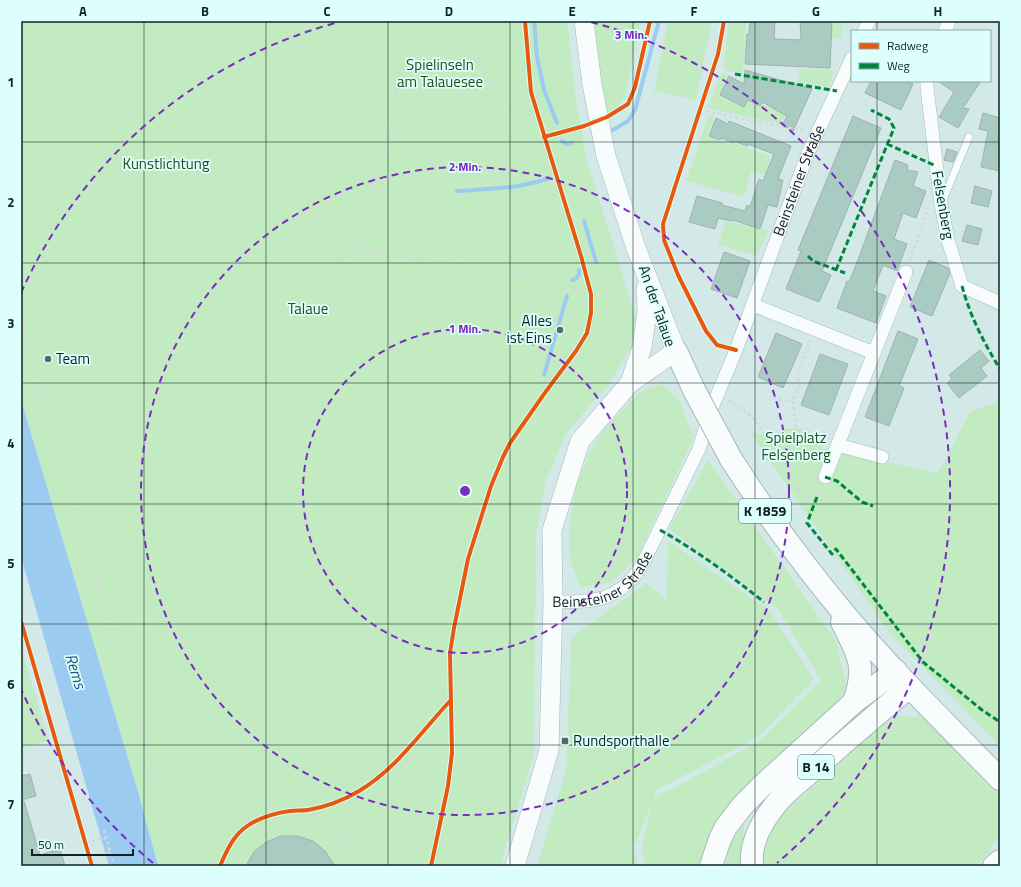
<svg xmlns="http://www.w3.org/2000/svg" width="1021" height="887" font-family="'Titillium Web',sans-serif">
<rect width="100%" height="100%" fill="#d2e9e8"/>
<path fill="#c2ebc2" d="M21,21H567L575,92L587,162L636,317L632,346L608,385L566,433L546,481L536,534L534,754L500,866H334C326,839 289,827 265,842C256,849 251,857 246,866H158L139,795L21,400Z
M590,21H641L625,99L606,117Z
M668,21H712L696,100L654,91Z
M729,21H746L743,73L723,70Z
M800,22L842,23V38L800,37Z
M799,69L834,70L829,87L798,82Z
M721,73L728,75L719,96L732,103L735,99L746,106L748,101L760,107L762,104L774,110L776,106L787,111L781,124L708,108Z
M709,114L715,116L707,136L721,142L722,140L735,145L736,143L771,157L765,175L751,171L744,197L686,181Z
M726,221L768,231L757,256L718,245Z
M662,384L678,399L694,437L636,560L609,583L580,587L569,557V524L576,487L590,451L603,430L640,392Z
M1000,401V746L888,631L750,432L774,438L779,430C803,427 807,426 822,446L821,448L938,473L970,412Z
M708,460L836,641L847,690L821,722L739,792L707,844L701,866H646L641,849L653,801L633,848L639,866H537L566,771L571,638L646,583L667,600L668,541L769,610L814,679L758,737L654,791L655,797L680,785L758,742L821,680L778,609L669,529Z
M21,649L49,740L21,748Z
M921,714L932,723L1000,794V837L989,849L992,850L975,866H758L775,822L892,715L913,717Z
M744,824L745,866H726L731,842Z"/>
<path fill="#9ccbf2" d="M21,400L139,795L158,866H109L21,557Z"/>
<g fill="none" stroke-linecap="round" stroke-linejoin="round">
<path stroke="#9ccbf2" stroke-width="4" d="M534,21L537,57L544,90L557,123
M613,130L628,121L635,110L659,21
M562,141L567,144L572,143
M457,191C488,189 519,189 549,178
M584,221L596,262
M572,280L576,279L579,274V270
M544,375L567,296"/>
</g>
<path fill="#aacbc2" stroke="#a0b1ae" d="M750,21H775L774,39L801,40L800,21H832L830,68L745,64L747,34H749Z
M745,70L812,89L793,131L782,125L787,116L762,102L760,106L748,100L744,107L720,95L729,76L744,84Z
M871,81H906L913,84L901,110L865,93Z
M938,81H981L963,108L969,109L958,128L939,117L954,92Z
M983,113L1000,118V171L981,167L988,131L979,129Z
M853,116L881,128L822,271L831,275L819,302L786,289L801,251L798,250Z
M716,118L728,124L729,121L791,146L778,179L783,180L777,207L768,205L760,229L733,220L732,221L718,218L715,229L689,222L697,196L722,203V205L745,211L747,205L750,207L759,179L763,181L774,154L748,144L747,146L735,141L734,143L721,138L720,140L709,136Z
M947,149L957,152L953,162L944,160Z
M895,160L908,165L907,170L918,172L913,186L926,191L916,218L903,213L894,239L907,244L897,271L883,265L873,291L886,296L876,323L837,308L847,281L849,282L856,265Z
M975,186L992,191L988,207L971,203Z
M967,225L982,229L978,245L962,241Z
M724,252L750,261L737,298L711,289Z
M929,260L948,268L950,273L932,316L910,307Z
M898,331L918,339L899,386L904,388L889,426L865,417Z
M776,333L802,344L783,388L758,377Z
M980,350L989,361L981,368L987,376L959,398L947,383L952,379L949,375Z
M820,354L848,364L829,415L801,405Z
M30,774L36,796L21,800V776Z
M21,801H24L40,855L60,849L65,866H21V860H22L21,856Z
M281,836H297L313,841L325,851L335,866H246L254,852L266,842Z"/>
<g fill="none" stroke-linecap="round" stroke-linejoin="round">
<defs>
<path id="lane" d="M943,200L969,137"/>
<g id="street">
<path d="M864,31L869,21"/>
<path d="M945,31L949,21"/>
<path d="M927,81V88L941,204L948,240L962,286L1000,303"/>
<path d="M753,305L874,353"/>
<path d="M838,445L882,457"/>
<path d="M825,477L906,272"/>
<path id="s1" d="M553,602C594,602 620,602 643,563L699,449L711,410L736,350L808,153L852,58"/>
</g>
<path id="secondary" d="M630,383L642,347L647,312L646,289
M515,866L549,750L553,602L552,530L580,441L630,383L676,351L636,248L606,156L592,84L584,21"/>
<path id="highway" d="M676,351L694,390
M731,459C765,512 802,563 842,611C891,670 946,724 1000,779
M842,622C858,655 867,665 854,702
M711,866L720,839L726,827L743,805L762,786L854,702L896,671
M752,866C750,847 759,827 770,812C783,793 804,778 821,763C850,737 880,712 909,687
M994,866L1000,861"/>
</defs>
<use href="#lane" stroke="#a7b9b8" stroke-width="8"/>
<use href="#street" stroke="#a7b9b8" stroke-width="14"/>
<use href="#secondary" stroke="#a7b9b8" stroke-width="20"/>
<use href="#highway" stroke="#a7b9b8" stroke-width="24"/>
<path stroke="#d2d9d9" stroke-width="2.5" stroke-dasharray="3 3" stroke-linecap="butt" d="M475,21C476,35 475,51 480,65C488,91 514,111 539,121
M929,21L933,27
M700,110L805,131
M185,195C198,199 206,213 219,214C243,216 262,193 287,198C314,203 320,230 340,242C350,248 364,250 375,253C447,263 522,269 591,294
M357,248L356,237L360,220L381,161L392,123L399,65V21
M910,260L928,208
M21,317L155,776L179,866
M773,397L784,401L793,400
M21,400C31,397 43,395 52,388C65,379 83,353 100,351C123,348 148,357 171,364C214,376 250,379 284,345C292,338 300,329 305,319C313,304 317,287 326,272L331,266L357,248
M728,400L751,416L758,424L800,492L811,499L817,497L820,489
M796,428L793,400L799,387L797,377L810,341
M155,776L192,800L226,813L258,820
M307,810C331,827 347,837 357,866
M104,830L113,861
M343,839L351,832
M86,843L106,838
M90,858L110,852"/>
<use href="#lane" stroke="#f8fcfc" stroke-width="7"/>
<use href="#street" stroke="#f8fcfc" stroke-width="13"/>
<use href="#secondary" stroke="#f8fcfc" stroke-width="19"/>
<use href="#highway" stroke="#f8fcfc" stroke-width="22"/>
<defs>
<path id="highway-bridge" d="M694,390L731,459"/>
</defs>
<use href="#highway-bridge" stroke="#a7b9b8" stroke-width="24" stroke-linecap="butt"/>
<use href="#highway-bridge" stroke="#f8fcfc" stroke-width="22"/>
<path stroke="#00873e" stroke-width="3" stroke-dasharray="6 3" stroke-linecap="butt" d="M735,74L837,91
M887,144L936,166
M808,256L813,261L845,273
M836,270L894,128L889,119L871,110
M962,286C970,316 984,343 1000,369
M825,477L837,481L862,502L873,506
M817,497L807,523L832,554L836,549L923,662L982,710L1000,722
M660,530C696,550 731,576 764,602"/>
<defs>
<path id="cycleway" d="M724,21L718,54L663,224L664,240L678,275L706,331L717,345L736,350
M544,137L584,126L607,117L628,104L635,87L650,21
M21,621L92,866
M220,866C224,857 228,847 234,839C246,822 269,814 290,811C296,810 302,811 308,810C325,807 344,800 359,791C395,770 422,731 450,701
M431,866L448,786L452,753L450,653L454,628L468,559L491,486L503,457L510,443L544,394L576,351L587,333L591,313V294L581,256L531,92L525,21"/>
</defs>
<use href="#cycleway" stroke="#dcfffd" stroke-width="6"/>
<use href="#cycleway" stroke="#e8590c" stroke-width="4"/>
</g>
<path fill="none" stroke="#122222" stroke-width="1" stroke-opacity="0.55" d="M144,21V866M266,21V866M388,21V866M510,21V866M633,21V866M755,21V866M877,21V31M877,81V866M21,142H1000M21,263H1000M21,383H1000M21,504H1000M21,624H1000M21,745H1000"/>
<g fill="none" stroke="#7b2cbf" stroke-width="2" stroke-dasharray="7 5">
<circle cx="465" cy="491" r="162"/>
<circle cx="465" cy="491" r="324"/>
<path d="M153 863A486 486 0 0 1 21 689M21 293A486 486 0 0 1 339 22M591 22A486 486 0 0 1 777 863"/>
</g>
<g fill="#556867" stroke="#dcfffd" stroke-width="1.5">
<circle cx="560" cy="330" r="4"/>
<circle cx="48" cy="359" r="4"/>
<rect x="561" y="737" width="8" height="8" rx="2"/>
</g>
<g text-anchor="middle" stroke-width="3.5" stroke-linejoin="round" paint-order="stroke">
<g fill="#dcfffd" stroke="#4f6464" stroke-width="1">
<rect x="739" y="499" width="52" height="24" rx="3"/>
<rect x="798" y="755" width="36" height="24" rx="3"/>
</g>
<g font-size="14" font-weight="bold" fill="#122222">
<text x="765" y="516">K 1859</text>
<text x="816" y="772">B 14</text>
</g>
<g font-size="15" fill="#274e19" stroke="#dcfffd">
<text x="440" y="70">Spielinseln<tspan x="440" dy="17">am Talauesee</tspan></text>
<text x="166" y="169">Kunstlichtung</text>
<text x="308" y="314">Talaue</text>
<text x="796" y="443">Spielplatz<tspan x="796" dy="17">Felsenberg</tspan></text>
</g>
<g font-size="15" fill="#122222" stroke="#dcfffd">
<text dy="5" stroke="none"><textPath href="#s1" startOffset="518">Beinsteiner Straße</textPath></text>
<text transform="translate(943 205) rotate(80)" y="5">Felsenberg</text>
<text transform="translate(657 306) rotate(71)" y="5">An der Talaue</text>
<text dy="5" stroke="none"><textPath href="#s1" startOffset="58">Beinsteiner Straße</textPath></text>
</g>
<g font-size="15" fill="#122222" stroke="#dcfffd" text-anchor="start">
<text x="552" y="326" text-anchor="end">Alles<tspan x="552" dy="17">ist Eins</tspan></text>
<text x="56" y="364">Team</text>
<text x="573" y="746">Rundsporthalle</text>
</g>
<g font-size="16" font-style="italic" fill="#1f5380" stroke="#dcfffd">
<text transform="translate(76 671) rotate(73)" y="6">Rems</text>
</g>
</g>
<circle cx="465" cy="491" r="6" fill="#7b2cbf" stroke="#dcfffd" stroke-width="2"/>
<g font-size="12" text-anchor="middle" font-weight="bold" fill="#7b2cbf" stroke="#dcfffd" stroke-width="3.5" stroke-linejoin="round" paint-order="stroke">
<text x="631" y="39">3 Min.</text>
<text x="465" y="171">2 Min.</text>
<text x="465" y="333">1 Min.</text>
</g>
<rect width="1021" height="887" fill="none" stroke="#dcfffd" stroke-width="44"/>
<rect x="851" y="30" width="140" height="52" fill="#dcfffd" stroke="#8ba7a5"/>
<rect x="859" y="43" width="20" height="6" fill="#e8590c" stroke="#8ba7a5"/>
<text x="887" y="50" font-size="12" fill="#122222">Radweg</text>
<rect x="859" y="63" width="20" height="6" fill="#00873e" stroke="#8ba7a5"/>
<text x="887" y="70" font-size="12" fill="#122222">Weg</text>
<path d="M32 849v6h101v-6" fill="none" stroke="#122222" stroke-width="2"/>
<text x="38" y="849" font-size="12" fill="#122222" stroke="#dcfffd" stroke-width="3" paint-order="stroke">50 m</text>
<rect x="22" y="22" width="977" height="843" fill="none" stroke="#122222" stroke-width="1.5"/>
<g font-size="13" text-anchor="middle" font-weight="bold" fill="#122222">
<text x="83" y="16">A</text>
<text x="205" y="16">B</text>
<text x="327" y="16">C</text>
<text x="449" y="16">D</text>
<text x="572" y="16">E</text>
<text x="694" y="16">F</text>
<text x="816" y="16">G</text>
<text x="938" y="16">H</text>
<text x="11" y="87">1</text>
<text x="11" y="207">2</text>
<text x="11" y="328">3</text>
<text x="11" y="448">4</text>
<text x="11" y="568">5</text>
<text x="11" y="689">6</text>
<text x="11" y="809">7</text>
</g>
</svg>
